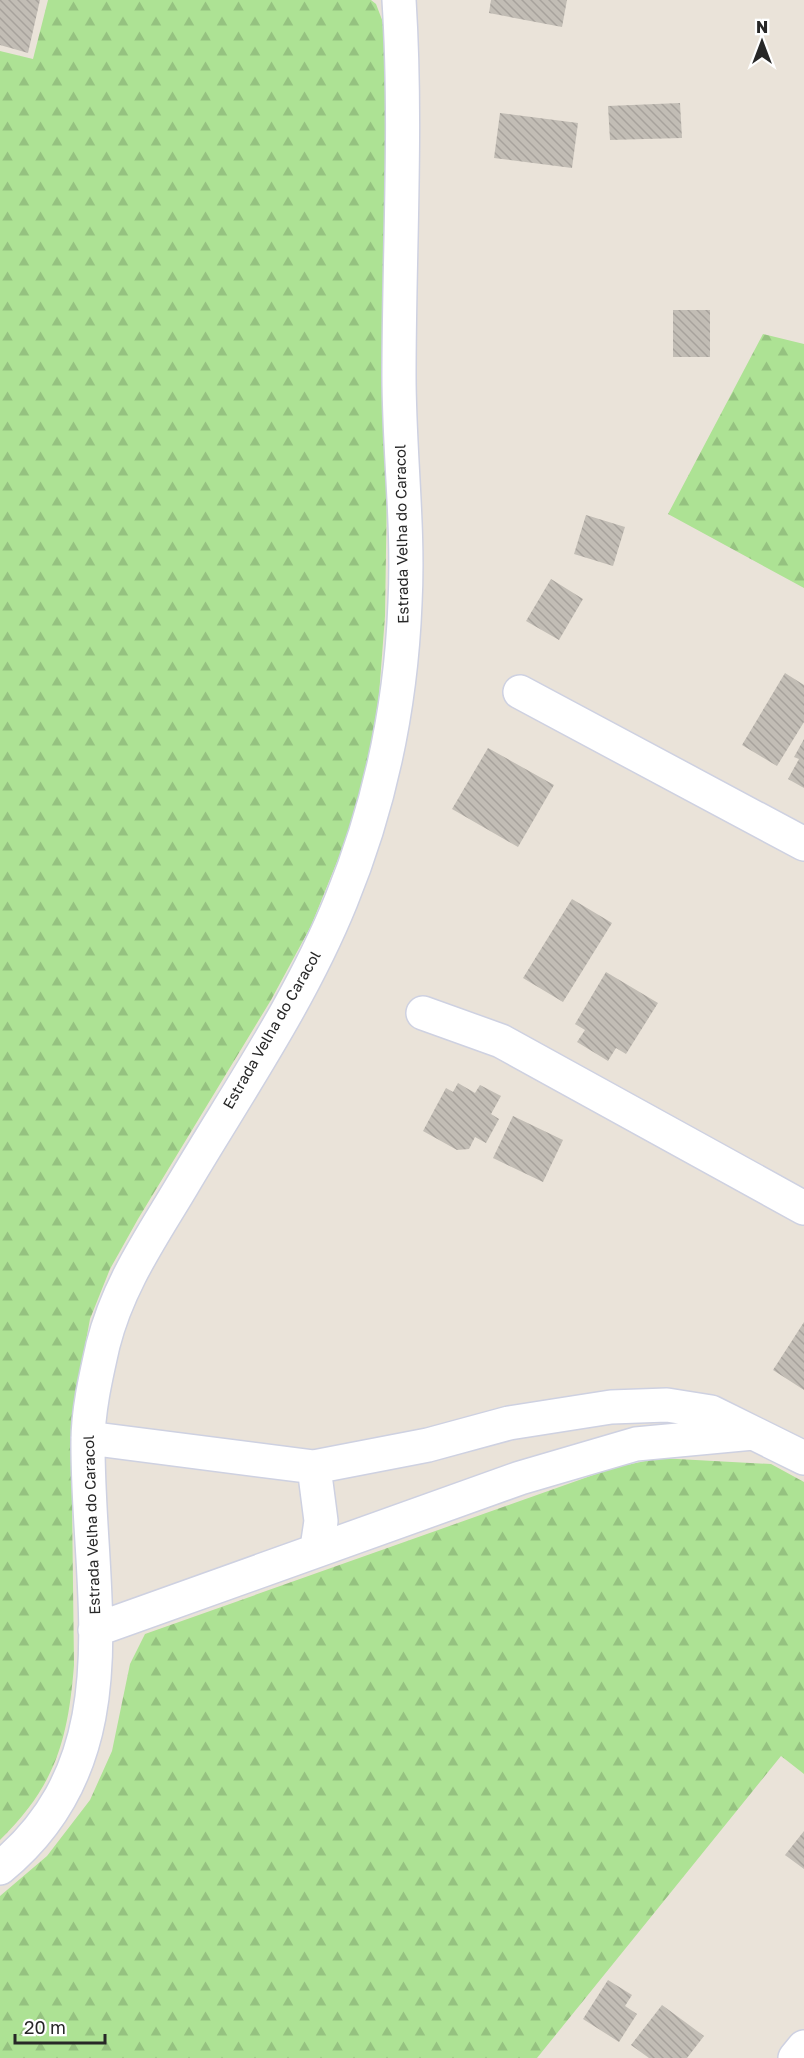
<svg xmlns="http://www.w3.org/2000/svg" width="804" height="2058" font-family="'Golos Text',sans-serif">
<defs>
<pattern id="forest-firs" width="22" height="20" patternUnits="userSpaceOnUse" patternTransform="scale(1.5)"><rect width="22" height="20" fill="#ade294"/><path d="M5 1l3.5 6h-7zM16 11l3.5 6h-7z" fill="#95c280"/></pattern>
<pattern id="building-back-hatch" width="6" height="6" patternUnits="userSpaceOnUse" patternTransform="scale(1.5)"><rect width="6" height="6" fill="#c2bdb5"/><path d="M-1 5l2 2M0 0l6 6M5-1l2 2" fill="none" stroke="#a7a29c"/></pattern>
</defs>
<rect width="100%" height="100%" fill="#eae3d9"/>
<path fill="url(#forest-firs)" d="M48,0H371L376,4L384,25L388,78L390,291L385,616L379,695L368,768L345,842L311,926L271,1000L138,1219L110,1269L90,1319L71,1422L74,1665C68,1741 55,1786 0,1840V51L33,59Z
M763,334L804,344V588L668,514Z
M659,1458L771,1464L804,1482V1774L781,1756L537,2058H0V1896L47,1856L90,1800L112,1751L130,1664L145,1634L613,1468Z"/>
<path fill="url(#building-back-hatch)" d="M0,0H40L28,53L0,45Z
M491,0H567L562,27L489,13Z
M680,103L682,138L610,140L608,106Z
M500,113L578,123L572,168L494,158Z
M673,310H710V357H673Z
M586,515L625,527L613,566L574,554Z
M551,579L583,599L559,640L526,621Z
M785,673L804,685V722L777,766L742,745Z
M804,739V788L788,779L799,759L794,757Z
M488,748L554,785L518,847L452,809Z
M572,899L612,923L563,1002L523,978Z
M606,972L658,1003L626,1054L616,1048L608,1061L577,1042L585,1030L575,1024Z
M458,1083L475,1093L480,1085L501,1096L491,1114L499,1119L486,1143L475,1137L469,1149L457,1150L423,1131L446,1088L453,1092Z
M513,1116L563,1140L543,1182L493,1158Z
M804,1322V1390L773,1370Z
M804,1831V1869L785,1855Z
M608,1980L632,1995L625,2006L637,2014L619,2042L583,2019Z
M662,2005L704,2036L687,2058H649L631,2045Z"/>
<g fill="none" stroke-linecap="round" stroke-linejoin="round">
<defs>
<path id="street" d="M520,692L804,844
M423,1013L501,1041L804,1208
M88,1438L314,1467L428,1445L509,1423L611,1407L667,1405L711,1412L804,1458
M314,1467L321,1521L317,1548
M95,1630L520,1478L636,1444L753,1433
M0,1868C136,1757 87,1594 88,1442C88,1410 96,1376 103,1345C118,1285 151,1238 182,1186C237,1093 300,1002 341,901C380,806 401,706 405,603C409,528 399,451 399,376C399,251 407,125 399,0
M795,2058L804,2047"/>
</defs>
<use href="#street" stroke="#ced1e1" stroke-width="36"/>
<use href="#street" stroke="#fff" stroke-width="33"/>
</g>
<g text-anchor="middle" stroke-width="4.5" stroke-linejoin="round" paint-order="stroke">
<g font-size="15" fill="#272727" stroke="#fff">
<text transform="translate(402 534) rotate(-91)" y="5">Estrada Velha do Caracol</text>
<text transform="translate(272 1030) rotate(-60)" y="5">Estrada Velha do Caracol</text>
<text transform="translate(92 1525) rotate(-92)" y="5">Estrada Velha do Caracol</text>
</g>
</g>
<g transform="translate(762 42)" stroke="#ffffff" stroke-width="4.5" paint-order="stroke">
<path d="M0-4.5L10 22L0 15L-10 22Z" fill="#272727"/>
<text y="-9" font-size="16" font-weight="bold" text-anchor="middle" fill="#272727">N</text>
</g>
<path d="M15 2034v9h90v-9" fill="none" stroke="#272727" stroke-width="3"/>
<text x="24" y="2034" font-size="18" fill="#272727" stroke="#ffffff" stroke-width="4.5" paint-order="stroke">20 m</text>
</svg>
